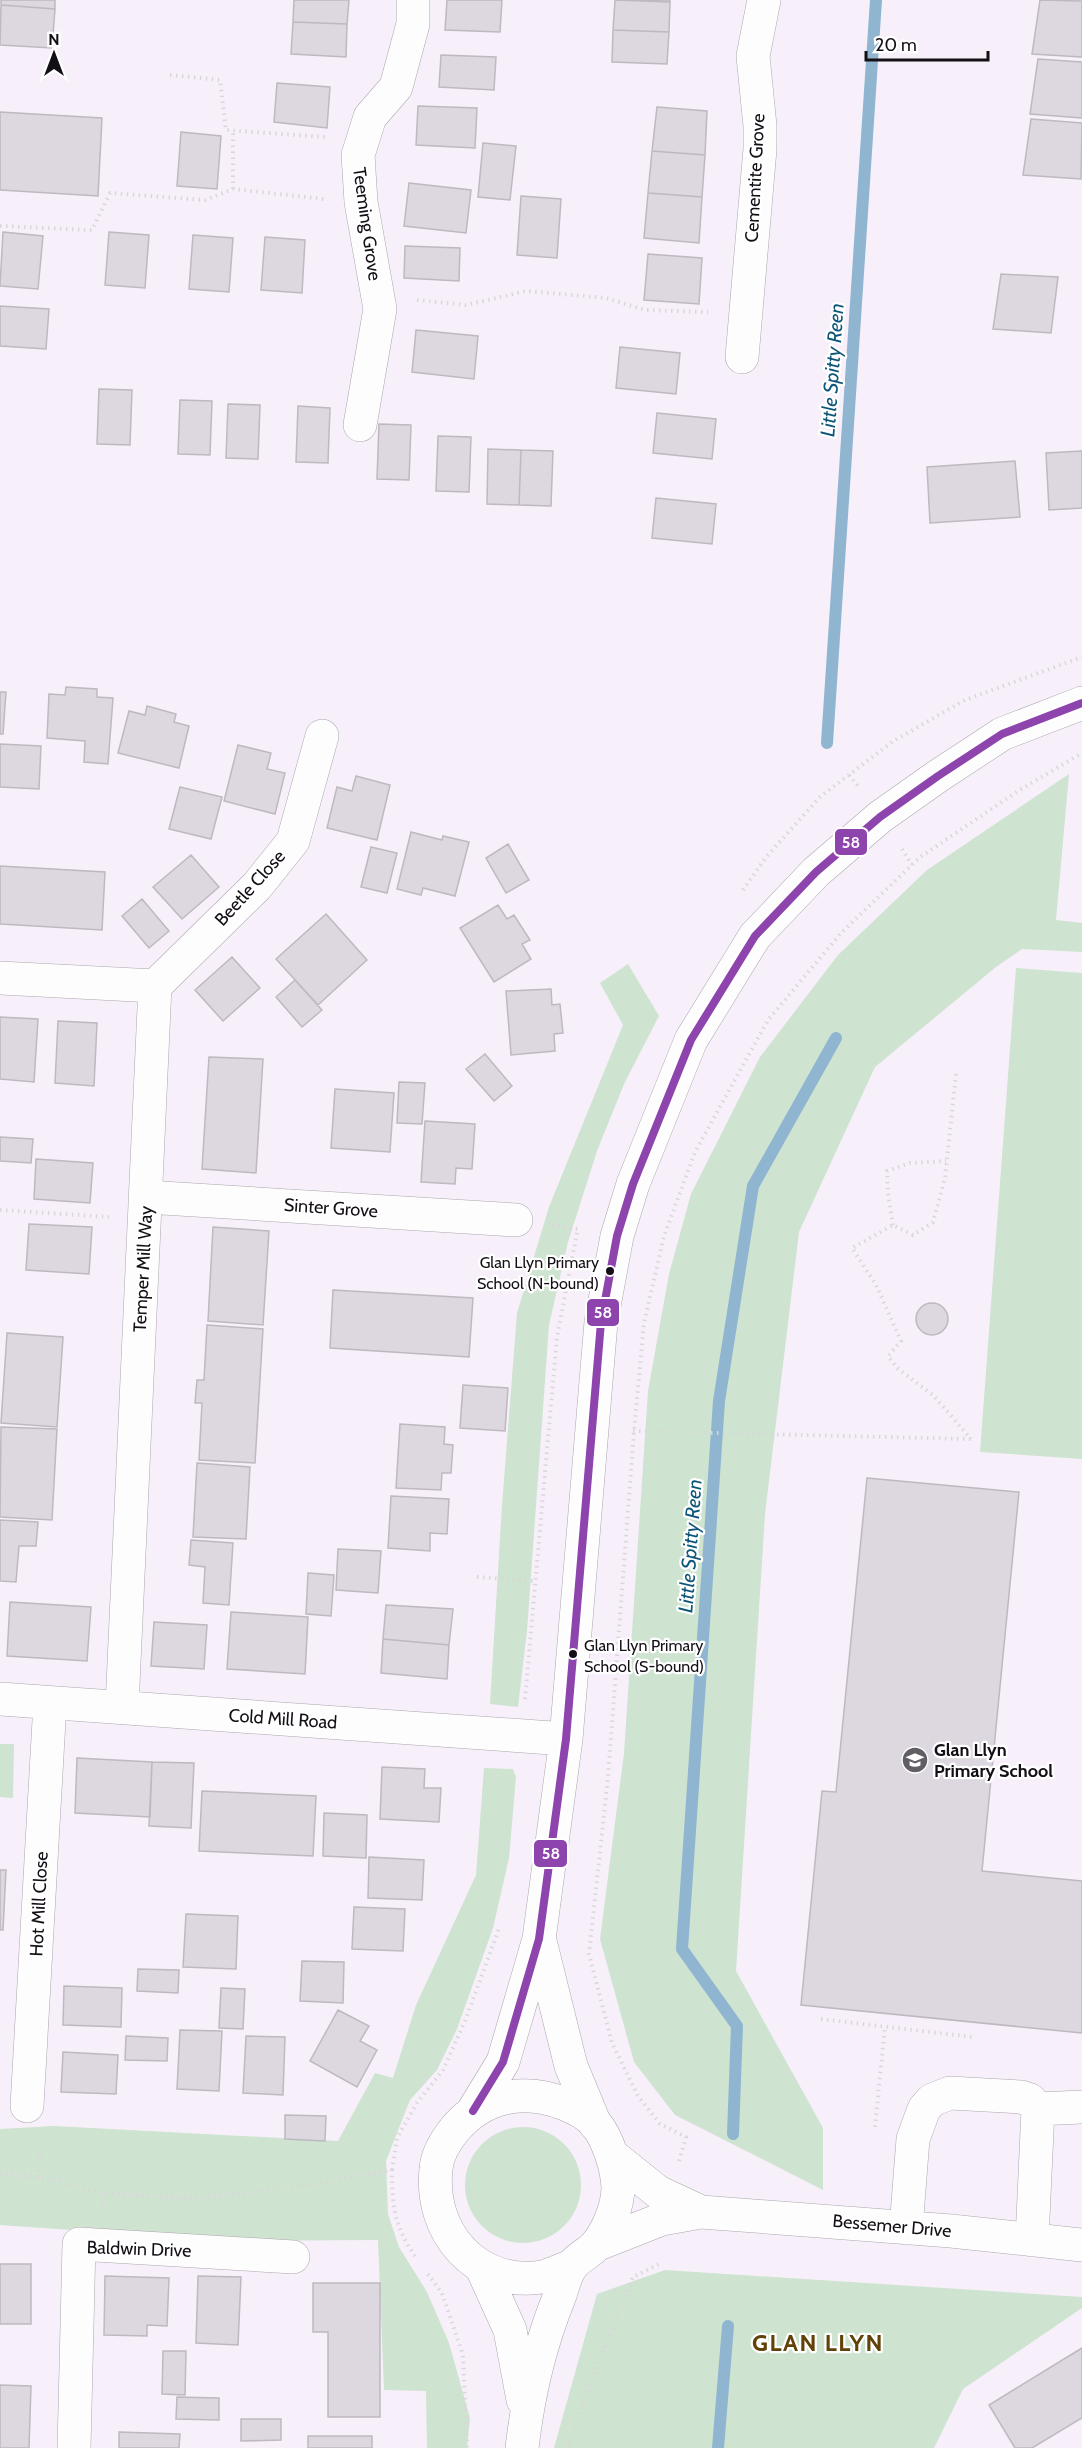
<svg xmlns="http://www.w3.org/2000/svg" width="1082" height="2448" font-family="Cabin,sans-serif">
<rect width="100%" height="100%" fill="#f7f0fa"/>
<path fill="#cee3d0" d="M1069,774L1056,920L1082,923V952L1022,949L996,967L875,1067L799,1232L765,1514L736,1971L823,2128V2190L675,2115L634,2062L600,1939L624,1753L648,1391L669,1274L691,1194L760,1057L838,955L927,870Z
M628,964L659,1016L624,1084L597,1151L568,1242L549,1325L527,1631L518,1707L490,1704L502,1505L517,1313L549,1207L623,1025L600,983Z
M1016,968L1082,973V1459L980,1452Z
M0,1744H14L13,1798L0,1797Z
M484,1768L513,1769L516,1777L509,1858L493,1928L457,2029L437,2070L410,2100L386,2161L388,2214L399,2247L427,2292L449,2343L470,2418L467,2448H427L426,2391L384,2390L378,2240L230,2241L0,2225V2129L54,2126L338,2141L375,2073L393,2078L416,2005L476,1875Z
M465 2185a58 58 0 1 1 116 0a58 58 0 1 1-116 0Z
M665,2270L1082,2297V2308L963,2389L934,2448H554L597,2294Z"/>
<g fill="none" stroke-linecap="round" stroke-linejoin="round">
<path stroke="#8fb5d1" stroke-width="12" d="M827,743L876,0
M733,2134L737,2026L682,1949L719,1401L753,1186L836,1038
M718,2448L728,2326"/>
</g>
<path fill="#ddd7df" stroke="#beb8c0" stroke-width="1.5" d="M1,0H55V9L1,5Z
M294,0H349L347,24L293,22Z
M447,0H502L500,32L445,30Z
M615,0L670,2L669,32L613,30Z
M620,0H670V2Z
M1040,0L1082,1V57L1032,54Z
M1,5L55,9L52,48L0,45Z
M293,22L347,24L346,57L291,54Z
M613,30L669,32L667,64L612,62Z
M441,55L496,57L494,90L439,87Z
M1038,59L1082,62V118L1030,114Z
M277,83L330,87L327,128L274,122Z
M418,106L477,108L475,148L416,145Z
M657,107L707,111L705,155L652,151Z
M0,112L102,118L98,196L0,190Z
M1031,119L1082,123L1081,179L1023,175Z
M181,132L221,136L217,189L177,186Z
M483,143L516,146L510,200L478,197Z
M652,151L705,155L702,197L648,193Z
M409,183L471,190L466,233L404,226Z
M648,193L702,197L699,243L644,238Z
M521,196L561,199L557,258L517,255Z
M3,232L43,236L38,289L0,286Z
M109,232L149,235L145,288L105,285Z
M193,235L233,238L229,292L189,289Z
M265,237L305,240L302,293L261,290Z
M405,246L460,248L459,281L404,278Z
M648,254L702,258L699,304L644,300Z
M1001,274L1058,277L1051,333L993,329Z
M0,306L49,309L46,349L0,346Z
M416,330L478,336L474,379L412,372Z
M620,347L680,353L676,394L616,388Z
M99,389L132,390L130,445L97,444Z
M180,400L212,401L210,455L178,454Z
M228,404L260,405L258,459L226,458Z
M298,406L330,408L328,463L296,462Z
M657,413L716,419L712,459L653,453Z
M379,424L411,425L409,480L377,479Z
M438,436L471,437L469,492L436,491Z
M488,449L521,450L519,505L487,504Z
M521,450L553,451L551,506L519,505Z
M1082,451V508L1049,510L1046,453Z
M1015,461L1020,517L930,523L927,467Z
M656,498L716,504L712,544L652,538Z
M66,687L97,689V697L113,698L108,764L84,762L85,741L47,738L49,694L65,695Z
M0,692H6L3,734H0Z
M147,706L176,714L174,722L189,726L179,768L118,753L129,711L145,715Z
M0,744L41,746L39,789L0,787Z
M238,745L271,753L267,769L285,773L275,814L224,801Z
M356,776L390,785L377,840L327,828L337,787L352,791Z
M180,787L222,797L211,839L169,829Z
M411,832L442,840L443,836L469,842L455,896L423,888L421,895L397,889Z
M508,844L529,880L506,893L486,858Z
M371,847L397,853L387,893L361,887Z
M191,855L219,887L182,919L153,887Z
M0,866L105,872L102,930L0,924Z
M142,899L169,931L149,948L122,916Z
M498,905L507,919L514,915L530,940L522,944L531,959L494,982L460,928Z
M326,914L367,960L318,1005L276,959Z
M232,957L260,988L223,1021L195,990Z
M295,980L322,1010L302,1027L276,997Z
M551,989L552,1005L560,1004L563,1033L554,1034L555,1051L511,1055L506,991Z
M0,1017L38,1019L34,1082L0,1079Z
M58,1021L97,1023L94,1086L55,1083Z
M485,1054L512,1086L494,1101L466,1069Z
M209,1057L263,1059L256,1173L202,1169Z
M399,1082L425,1083L422,1124L397,1123Z
M335,1089L394,1093L390,1152L331,1148Z
M425,1121L475,1124L472,1169L456,1168L455,1184L421,1182Z
M0,1137L33,1139L31,1163L0,1161Z
M36,1159L93,1163L90,1203L34,1199Z
M29,1224L92,1227L89,1274L26,1270Z
M213,1227L269,1231L263,1325L208,1321Z
M333,1290L473,1298L469,1357L330,1348Z
M916 1319a16 16 0 1 1 32 0a16 16 0 1 1-32 0Z
M207,1325L263,1329L255,1463L199,1460L202,1403H195L197,1380H204Z
M7,1333L63,1337L57,1427L1,1423Z
M463,1385L508,1388L505,1431L460,1428Z
M400,1424L445,1427L444,1444L453,1445L451,1473H442L441,1490L396,1488Z
M1,1427L57,1429L52,1520L0,1517Z
M197,1463L250,1467L246,1539L193,1537Z
M867,1478L1019,1492L982,1871L1082,1881V2033L801,2005L822,1791L836,1792Z
M391,1496L449,1499L447,1534L430,1533V1551L388,1548Z
M0,1520L38,1522L36,1546H19L16,1582L0,1581Z
M191,1540L233,1543L229,1605L203,1603L205,1567L189,1565Z
M338,1549L381,1551L378,1593L336,1590Z
M308,1573L334,1575L331,1616L306,1614Z
M10,1602L91,1607L87,1661L7,1656Z
M386,1605L453,1609L449,1645L383,1639Z
M231,1612L308,1617L305,1674L227,1669Z
M154,1622L207,1625L204,1669L151,1666Z
M383,1639L449,1645L447,1679L381,1673Z
M77,1758L152,1762L150,1817L75,1813Z
M152,1762L194,1763L191,1828L149,1826Z
M382,1767L425,1769L424,1788H441L439,1822L380,1819Z
M202,1791L316,1796L313,1856L199,1851Z
M324,1813L367,1815L366,1858L323,1856Z
M369,1857L424,1860L422,1900L368,1898Z
M0,1870H6L3,1930H0Z
M354,1907L405,1909L403,1951L352,1949Z
M186,1914L238,1916L236,1969L183,1967Z
M302,1961L344,1962L343,2003L300,2001Z
M138,1969L179,1970L178,1993L137,1991Z
M64,1986L122,1988L121,2027L63,2025Z
M221,1988L245,1989L243,2029L219,2028Z
M338,2010L369,2026L360,2041L377,2050L357,2087L310,2061Z
M180,2030L222,2031L219,2091L177,2089Z
M126,2036L168,2038L167,2061L125,2060Z
M246,2036L285,2037L283,2095L243,2093Z
M63,2052L118,2055L116,2094L61,2092Z
M285,2115L326,2116L325,2141L285,2139Z
M0,2264H31V2324H0Z
M105,2276L169,2278L167,2326L147,2325V2336L104,2335Z
M198,2276L241,2277L238,2345L196,2343Z
M313,2283H380V2417H328V2332H313Z
M1082,2348V2418L1032,2448H1015L989,2405Z
M163,2351H186L185,2395L162,2394Z
M0,2385L31,2386L29,2448H0Z
M177,2397L219,2398V2420L176,2419Z
M241,2419H281V2440L241,2441Z
M119,2432L180,2434L179,2448H119Z
M308,2436H372V2448H308Z"/>
<g fill="none" stroke-linecap="round" stroke-linejoin="round">
<defs>
<path id="minor" d="M742,357L760,149V126L753,56L764,0
M360,425L380,309L361,202L358,155L370,117L396,87L413,24V0
M0,978L155,986L122,1707
M155,986L257,886L293,841L322,736
M146,1197L516,1220
M0,1699L566,1739
M540,1941L571,2066L595,2124
M27,2106L50,1703
M1038,2109L1082,2107
M473,2111L503,2062L539,1939L566,1739L601,1322L617,1236L633,1184L691,1040L755,936L816,872L880,817L938,776L1002,734L1082,703
M613,2156L658,2192L701,2212
M906,2228L913,2139L924,2109L932,2100L950,2093L1021,2097L1030,2100L1038,2109L1032,2240
M596,2245L662,2219L701,2212L951,2231L1082,2245
M481,2266L510,2330L523,2400
M74,2448L79,2244L293,2257
M522,2448C528,2395 540,2344 560,2295C563,2286 566,2273 572,2266C578,2257 590,2253 596,2245C608,2231 618,2206 618,2187C617,2168 608,2138 595,2123C588,2115 575,2108 565,2104C524,2088 484,2095 455,2129C446,2140 437,2155 436,2169C429,2232 476,2287 542,2277C552,2275 562,2269 572,2266"/>
</defs>
<use href="#minor" stroke="#aba6ad" stroke-width="34"/>
<path stroke="#d9d7da" stroke-width="4" stroke-dasharray="1.5 4.5" stroke-linecap="butt" d="M170,75L220,80L226,130L325,137
M233,189V131
M0,226L92,230L110,193L205,200L233,189L324,199
M417,300L466,305L526,291L606,298L645,310L708,312
M849,775L858,786
M902,849L912,865
M743,890L767,856L820,797L892,742L965,700L1082,657
M956,1074L945,1178L933,1222L913,1235L893,1225L852,1248L876,1285L901,1341L888,1356L897,1368L933,1395L971,1439
M0,1210L109,1217
M552,1225L578,1229
M893,1225L888,1194L887,1171L910,1163L946,1161
M633,1431L971,1439
M477,1577L535,1581
M525,1699L557,1337L577,1233
M821,2019L972,2037
M875,2127L885,2026
M679,2161L686,2137L660,2124L638,2096L612,2043L589,1954L608,1777L634,1431L644,1323L664,1236L695,1152L768,1020L841,933L919,858L1018,791L1082,753
M392,2170L397,2138L417,2103L443,2070L465,2021L500,1926
M0,2173L37,2177L105,2193L194,2199L310,2185L392,2170C392,2205 394,2226 415,2256
M37,2177L42,2139
M103,2207L105,2193
M428,2274L442,2293L463,2355L467,2448
M568,2448L594,2375L633,2277L659,2264"/>
<use href="#minor" stroke="#fefdfe" stroke-width="33"/>
<defs>
<path id="bus-1" d="M473,2111L503,2062L539,1939L566,1739L601,1322L617,1236L633,1184L691,1040L755,936L816,872L880,817L938,776L1002,734L1082,703"/>
</defs>
<use href="#bus-1" stroke="#fff" stroke-width="12"/>
<use href="#bus-1" stroke="#8e44ad" stroke-width="8"/>
</g>
<defs>
<symbol id="school-disc" viewBox="-11 -11 22 22"><circle r="9.5" fill="#635e66" stroke="#fff"/><path d="M0-5L7-2L0 1L-7-2ZM-4 1L0 2.5L4 1V4Q0 6-4 4Z" fill="#fff"/></symbol>
</defs>
<g fill-rule="evenodd">
<use href="#school-disc" x="900" y="1745" width="30" height="30"/>
</g>
<g fill="#140f16" stroke="#fff" stroke-width="2">
<circle cx="610" cy="1271" r="5"/>
<circle cx="573" cy="1654" r="5"/>
</g>
<g text-anchor="middle" stroke-width="4.5" stroke-linejoin="round" paint-order="stroke">
<g font-size="16" fill="#140f16" stroke="#fff" text-anchor="end">
<text x="599" y="1268">Glan Llyn Primary<tspan x="599" dy="21">School (N-bound)</tspan></text>
<text x="584" y="1651" text-anchor="start">Glan Llyn Primary<tspan x="584" dy="21">School (S-bound)</tspan></text>
</g>
<g font-size="18" fill="#140f16" stroke="#fff">
<text transform="translate(755 178) rotate(-87)" y="6">Cementite Grove</text>
<text transform="translate(367 224) rotate(82)" y="6">Teeming Grove</text>
<text transform="translate(250 888) rotate(-48)" y="6">Beetle Close</text>
<text transform="translate(331 1208) rotate(4)" y="6">Sinter Grove</text>
<text transform="translate(143 1269) rotate(-87)" y="6">Temper Mill Way</text>
<text transform="translate(283 1719) rotate(4)" y="6">Cold Mill Road</text>
<text transform="translate(39 1904) rotate(-87)" y="6">Hot Mill Close</text>
<text transform="translate(892 2226) rotate(5)" y="6">Bessemer Drive</text>
<text transform="translate(139 2249) rotate(2)" y="6">Baldwin Drive</text>
</g>
<g font-size="18" font-weight="bold" fill="#140f16" stroke="#fff" text-anchor="start">
<text x="934" y="1756">Glan Llyn<tspan x="934" dy="21">Primary School</tspan></text>
</g>
<g font-size="20" font-style="italic" fill="#0e5679" stroke="#fff">
<text transform="translate(832 370) rotate(-86)" y="7">Little Spitty Reen</text>
<text transform="translate(690 1546) rotate(-86)" y="7">Little Spitty Reen</text>
</g>
<g font-size="24" font-weight="bold" letter-spacing="1.5" fill="#614108" stroke="#fff">
<text x="818" y="2351">GLAN LLYN</text>
</g>
</g>
<g stroke="#fff" stroke-width="2">
<rect x="834" y="828" width="34" height="28" rx="6" fill="#8e44ad"/>
<rect x="586" y="1298" width="34" height="29" rx="6" fill="#8e44ad"/>
<rect x="533" y="1839" width="35" height="29" rx="6" fill="#8e44ad"/>
</g>
<g font-size="16" text-anchor="middle" font-weight="bold" fill="#fff">
<text x="851" y="848">58</text>
<text x="603" y="1318">58</text>
<text x="551" y="1859">58</text>
</g>
<g transform="translate(54 54)" stroke="#ffffff" stroke-width="4.5" paint-order="stroke">
<path d="M0-4.5L10 22L0 15L-10 22Z" fill="#140f16"/>
<text y="-9" font-size="16" font-weight="bold" text-anchor="middle" fill="#140f16">N</text>
</g>
<path d="M866 51v9h122v-9" fill="none" stroke="#140f16" stroke-width="3"/>
<text x="875" y="51" font-size="18" fill="#140f16" stroke="#ffffff" stroke-width="4.5" paint-order="stroke">20 m</text>
</svg>
